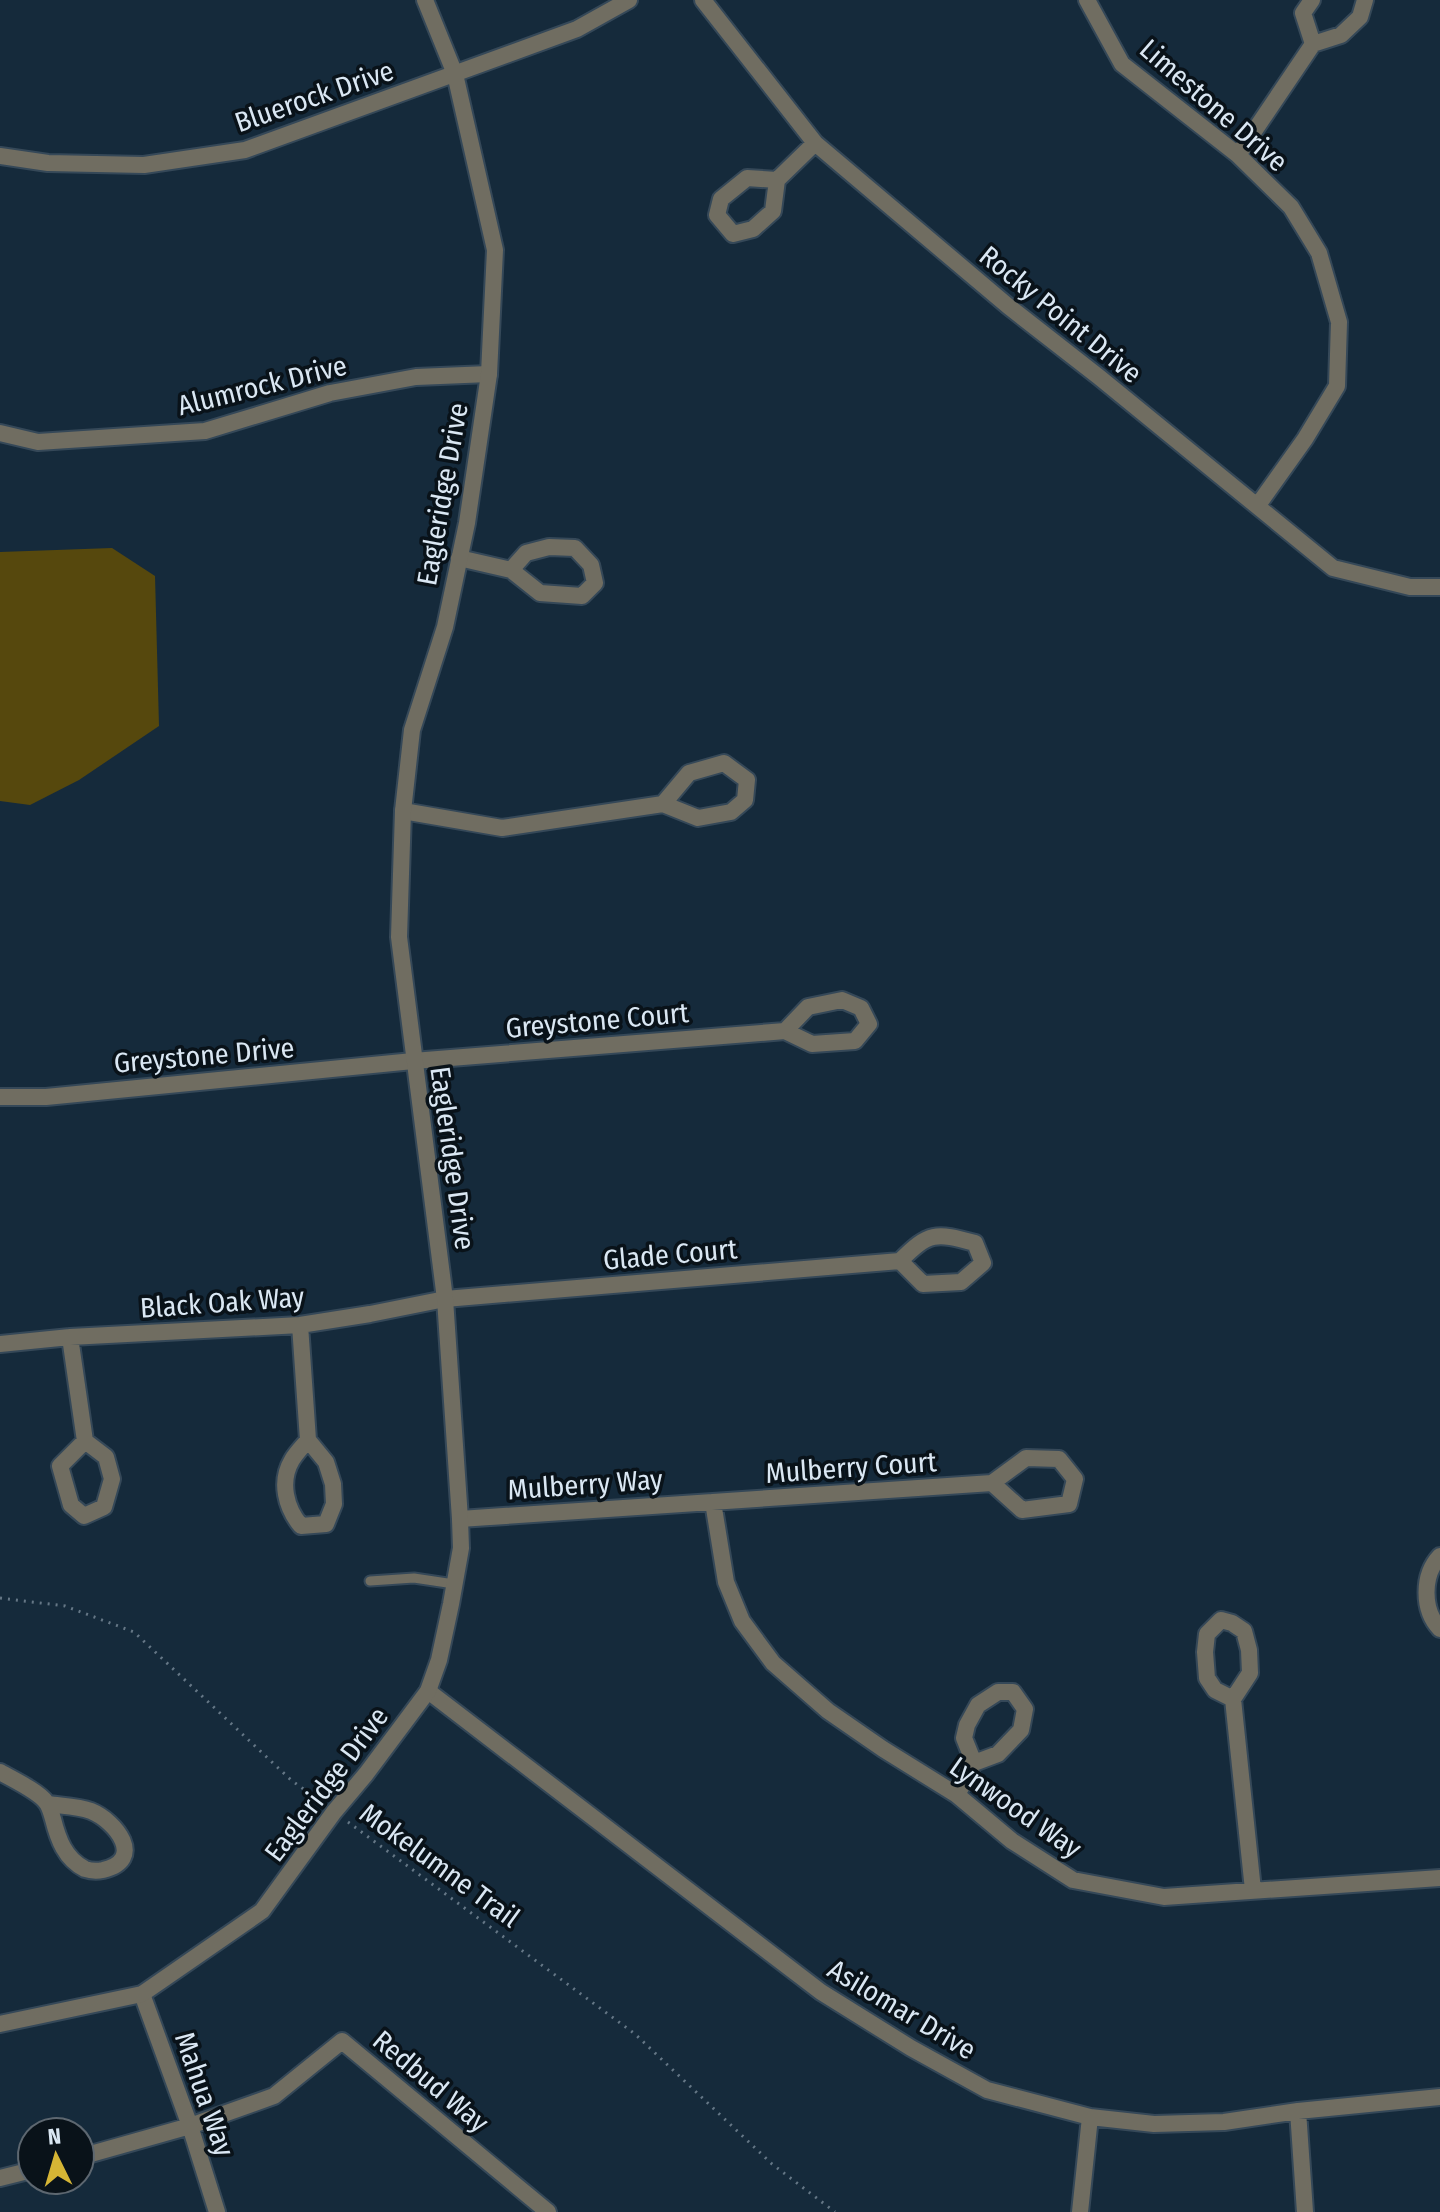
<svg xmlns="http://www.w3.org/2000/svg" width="1440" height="2212" font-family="'Fira Sans Condensed',sans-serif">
<rect width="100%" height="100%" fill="#152a3b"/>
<path fill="#56480d" d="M112,548L155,576L159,726L79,780L30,805L0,801V552Z"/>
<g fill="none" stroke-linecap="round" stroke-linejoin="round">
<defs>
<path id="service" d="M370,1581L414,1578L454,1584"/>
<path id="minor" d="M703,0L815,143L1008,306L1099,377L1333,568L1410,587H1440
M1087,0L1122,64L1238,155L1291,207L1319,253L1339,322L1337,386L1305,439L1258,505
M1312,0L1303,13L1313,44
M1238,155L1313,44L1341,35L1360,17L1365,0
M777,180L747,178L721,199L717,215L733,234L753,229L773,211L777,180L815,143
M0,433L38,442L205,431L330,393L416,377L489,374
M459,558L511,570L540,593L582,596L595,583L591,565L575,548L549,547L526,553L511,570
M403,811L502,828L663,804L698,818L731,812L745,800L747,780L724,763L689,773L663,804
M0,1097H46L413,1061L785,1031L812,1044L855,1041L869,1024L861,1008L842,1000L808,1007L785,1031
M300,1325L308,1440L326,1462L333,1484L334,1504L326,1524L301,1526C286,1508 279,1482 292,1460C296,1453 303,1446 308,1440
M70,1337L85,1441L106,1457L112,1479L104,1507L84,1516L71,1505L60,1466L85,1441
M0,1344L70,1337L300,1325L370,1314L445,1299L900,1261C929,1232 935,1232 975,1243L983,1263L961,1282L923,1284L900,1261
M713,1502L726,1582L742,1621L773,1663L828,1711L883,1749L957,1795L1012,1841L1073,1880L1164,1897L1440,1878
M460,1519L992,1483L1026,1458L1059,1459L1075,1479L1069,1504L1022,1510L992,1483
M1440,1556C1422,1575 1422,1610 1440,1629
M428,1691L821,1992L911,2048L987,2090L1090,2117L1154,2124L1224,2122L1298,2111L1440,2097
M1233,1699L1215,1690L1207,1678L1205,1652L1207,1634L1221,1620L1232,1623L1244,1631L1249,1650L1250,1673L1233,1699L1253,1890
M0,1772C12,1779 38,1791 46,1802C50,1807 51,1813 53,1819C58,1839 65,1859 85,1869C91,1871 98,1871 103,1870C146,1860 116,1821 91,1811C78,1806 62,1806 48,1804
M957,1795L974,1763L998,1754L1021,1730L1025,1709L1013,1692H998L978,1705L967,1725L964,1738L974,1763
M142,1994L190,2126L217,2212
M1298,2111L1305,2212
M80,2157L190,2126L274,2096L342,2041L548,2212
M0,2178L32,2170
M1080,2212L1090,2117"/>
<path id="tertiary" d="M0,156L48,163L144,165L245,150L577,29L629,0
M0,2024L142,1994L262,1911L334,1812L366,1774L428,1691L439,1660L451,1604L461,1548L460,1519L445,1299L399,937L403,811L412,730L445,627L467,523L489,374L495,250L455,74L425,0"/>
</defs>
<use href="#service" stroke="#354858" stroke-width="13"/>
<use href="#minor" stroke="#354858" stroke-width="20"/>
<use href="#tertiary" stroke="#354858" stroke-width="20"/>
<path stroke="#657786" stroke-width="3" stroke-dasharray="2 6" stroke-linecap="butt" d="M0,1598L65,1606L134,1632L291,1780L320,1801
M348,1822L635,2034L772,2164L835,2212"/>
<use href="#service" stroke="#706d61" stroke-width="9"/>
<use href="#minor" stroke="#706d61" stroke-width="16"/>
<use href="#tertiary" stroke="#706d61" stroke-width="16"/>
</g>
<g text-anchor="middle" stroke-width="7" stroke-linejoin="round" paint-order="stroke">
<g font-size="28" fill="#dae7f3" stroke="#091219">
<text transform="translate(314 96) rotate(-19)" y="10">Bluerock Drive</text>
<text transform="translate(1214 105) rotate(41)" y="10">Limestone Drive</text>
<text transform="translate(1061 314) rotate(39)" y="10">Rocky Point Drive</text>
<text transform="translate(262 385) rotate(-14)" y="10">Alumrock Drive</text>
<text transform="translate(442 494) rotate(-80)" y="10">Eagleridge Drive</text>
<text transform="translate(597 1020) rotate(-5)" y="10">Greystone Court</text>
<text transform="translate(204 1055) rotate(-5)" y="10">Greystone Drive</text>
<text transform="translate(453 1158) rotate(82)" y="10">Eagleridge Drive</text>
<text transform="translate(670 1254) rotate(-5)" y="10">Glade Court</text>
<text transform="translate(222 1302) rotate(-4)" y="10">Black Oak Way</text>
<text transform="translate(851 1467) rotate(-4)" y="10">Mulberry Court</text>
<text transform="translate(585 1484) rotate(-4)" y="10">Mulberry Way</text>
<text transform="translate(326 1784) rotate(-53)" y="10">Eagleridge Drive</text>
<text transform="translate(1016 1807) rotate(35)" y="10">Lynwood Way</text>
<text transform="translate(440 1865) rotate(36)" y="10">Mokelumne Trail</text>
<text transform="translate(902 2009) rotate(31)" y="10">Asilomar Drive</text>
<text transform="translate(431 2081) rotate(40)" y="10">Redbud Way</text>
<text transform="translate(205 2094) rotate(71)" y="10">Mahua Way</text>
</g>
</g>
<g transform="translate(56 2156) rotate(355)"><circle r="38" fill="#091219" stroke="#5d6770" stroke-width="2"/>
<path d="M0-6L14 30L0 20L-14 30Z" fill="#d5b535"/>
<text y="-12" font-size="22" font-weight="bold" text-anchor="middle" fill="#dae7f3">N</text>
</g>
</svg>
